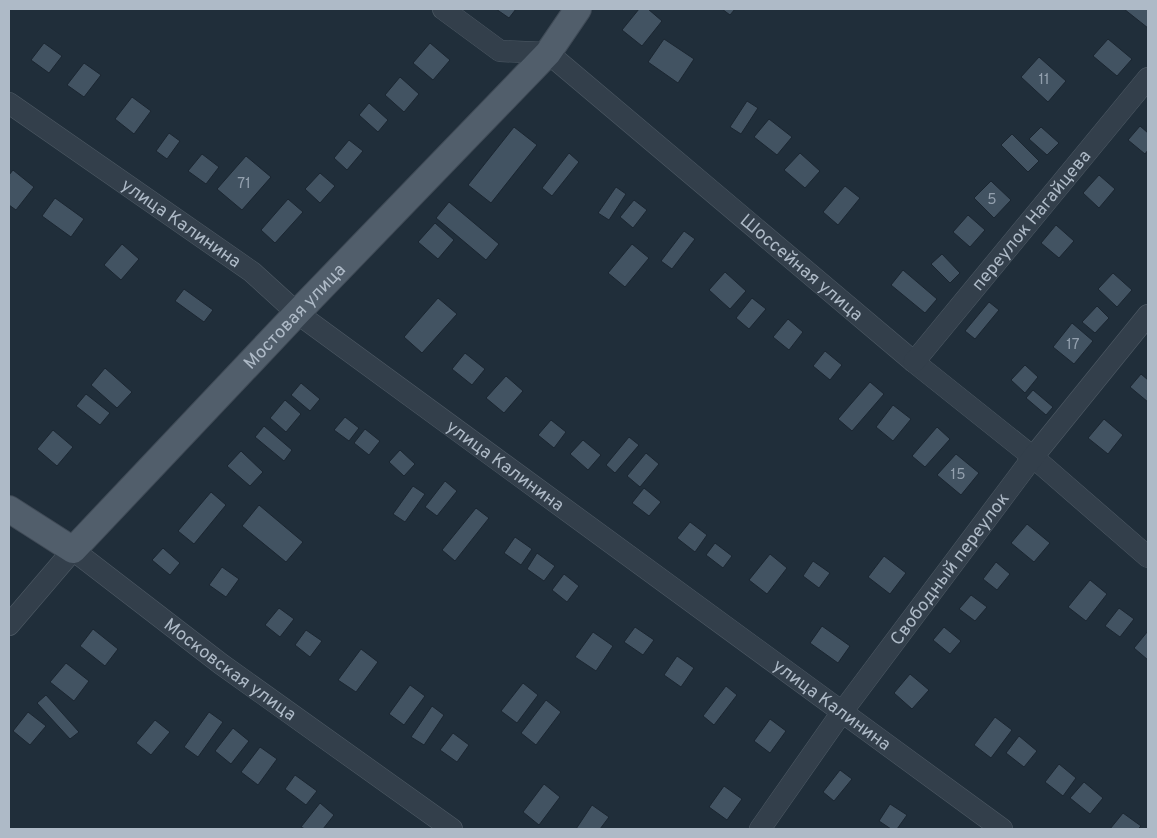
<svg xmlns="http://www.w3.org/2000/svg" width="1157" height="838" font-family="Overpass,sans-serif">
<rect width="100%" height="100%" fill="#202e3a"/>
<path fill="#425362" stroke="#1b2631" d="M496,9H516L509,18Z
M639,9H648L662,21L642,46L622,30Z
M722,9H735L730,15Z
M1124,9H1148V28Z
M664,39L694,59L678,83L648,62Z
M1108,39L1132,59L1117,76L1093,56Z
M44,43L62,56L49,73L31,60Z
M430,43L450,60L433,80L413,63Z
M1039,57L1066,81L1048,102L1021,77Z
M84,63L101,75L84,97L67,85Z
M400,77L419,94L404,112L385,95Z
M132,97L151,111L134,134L115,119Z
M747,101L758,108L741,134L730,127Z
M369,103L388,120L378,132L359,115Z
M769,119L792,137L777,155L754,137Z
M1140,126L1148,133V150L1145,154L1128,140Z
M514,127L537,145L491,203L468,185Z
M1041,127L1059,143L1047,155L1029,139Z
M169,133L180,141L167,159L156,151Z
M1012,134L1039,161L1028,172L1001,145Z
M349,140L363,151L347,170L334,158Z
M569,153L579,162L552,196L542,188Z
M800,153L820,171L805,188L784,170Z
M202,154L219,167L206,184L188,171Z
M246,156L271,177L242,210L217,189Z
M13,170L34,187L16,210L9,205V175Z
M320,173L335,186L320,203L305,189Z
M1099,175L1115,189L1099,208L1083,193Z
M991,181L1011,200L994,218L974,198Z
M845,186L860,198L838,225L823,212Z
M616,187L626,194L609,220L598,213Z
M55,198L84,219L71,237L42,216Z
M288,199L303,212L275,243L261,230Z
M634,200L647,210L633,228L620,217Z
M449,202L499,244L486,260L436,218Z
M968,215L985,230L970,247L953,232Z
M435,223L454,240L438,259L418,242Z
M1056,225L1074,241L1059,258L1041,243Z
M684,231L695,239L672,269L661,261Z
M122,244L139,259L121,280L104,265Z
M632,244L649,258L625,287L608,273Z
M942,254L960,273L950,283L931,264Z
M903,270L937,299L925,313L891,285Z
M725,272L746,291L730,309L709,290Z
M1113,273L1132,290L1117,307L1098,289Z
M184,289L213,310L204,322L175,301Z
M438,298L457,314L422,353L404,337Z
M752,298L766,309L749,329L736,318Z
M989,302L999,310L975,339L965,331Z
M1097,306L1109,318L1095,333L1082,322Z
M788,319L803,332L789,350L773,337Z
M1072,323L1093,341L1074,364L1053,347Z
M825,351L842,365L830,380L813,366Z
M465,353L485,369L472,385L452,369Z
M1025,365L1038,377L1025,393L1011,380Z
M105,368L132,392L117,408L91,385Z
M1141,374L1148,380V402L1130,387Z
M506,376L523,391L504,413L486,398Z
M870,382L884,394L852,431L838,419Z
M301,383L320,399L310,411L291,395Z
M1033,390L1053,407L1046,415L1026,398Z
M86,394L110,413L100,425L76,406Z
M285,400L301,414L286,432L270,418Z
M893,405L911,419L893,441L876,427Z
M345,417L359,428L349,441L334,430Z
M1104,419L1123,435L1108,454L1088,438Z
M551,420L566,432L554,448L538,435Z
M264,426L292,450L284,461L255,437Z
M937,427L950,439L925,467L912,456Z
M365,429L380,441L369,455L354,443Z
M53,430L73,447L57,466L37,449Z
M629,437L639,445L615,473L606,465Z
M583,440L601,455L588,470L570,454Z
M400,450L415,464L404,476L389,462Z
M241,451L263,472L250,486L227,466Z
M646,453L659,464L640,487L627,476Z
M956,454L979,473L961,495L937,475Z
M445,481L457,491L437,516L425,507Z
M413,486L425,494L405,522L393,514Z
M644,488L661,502L649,516L632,503Z
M211,492L226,505L194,544L178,531Z
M259,505L303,542L286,562L242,526Z
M476,508L489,518L455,561L442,550Z
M690,522L707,535L695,552L677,538Z
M1027,524L1050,543L1034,562L1011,543Z
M515,537L532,549L521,565L504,553Z
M715,543L732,556L723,568L706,555Z
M163,548L180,563L170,575L152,560Z
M537,553L555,566L544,581L527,569Z
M770,554L787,568L767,594L749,580Z
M884,556L906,573L890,594L868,577Z
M813,561L830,573L819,588L803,576Z
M996,562L1010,574L997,590L983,579Z
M222,567L239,579L226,597L209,585Z
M564,574L579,586L567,602L552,590Z
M1090,580L1107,594L1086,621L1068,607Z
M971,595L987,607L975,621L959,609Z
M279,608L294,619L280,637L265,625Z
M1119,608L1134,619L1120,637L1105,626Z
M822,626L850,646L838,663L810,643Z
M635,627L654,640L643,655L624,642Z
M944,627L961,641L950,654L933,640Z
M93,629L118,649L105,666L80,646Z
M306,630L322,641L310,657L295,645Z
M1148,631V660L1134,648Z
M593,632L613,646L596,671L575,657Z
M361,649L378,662L356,692L338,680Z
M677,656L694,668L681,687L664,675Z
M66,663L89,681L74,701L50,682Z
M910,674L929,690L912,709L894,693Z
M523,683L538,695L517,723L501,711Z
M410,685L425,696L404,725L389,714Z
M726,686L737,695L714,725L703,716Z
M46,695L79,732L70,739L37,703Z
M546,700L561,712L536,745L521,733Z
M432,706L444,715L424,745L411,737Z
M28,712L46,726L30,745L13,731Z
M209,712L223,722L198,757L184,747Z
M995,717L1012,730L991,758L974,745Z
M770,719L786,731L770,753L754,741Z
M155,720L170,732L151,755L136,743Z
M233,728L249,741L231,764L215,751Z
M453,733L469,745L457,762L440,750Z
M1019,736L1037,751L1024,767L1006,753Z
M260,747L277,759L258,785L241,772Z
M1059,764L1076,778L1063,796L1045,782Z
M840,770L852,779L834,801L823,792Z
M295,775L317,791L306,805L285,789Z
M1084,782L1103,798L1090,814L1070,798Z
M544,784L560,797L539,825L523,812Z
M724,786L742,799L727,820L709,807Z
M320,803L334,815L323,829H305L301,827Z
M890,804L907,815L897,829H891L879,821Z
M592,805L609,817L600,829H576Z
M1123,813L1141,826L1138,829H1110Z"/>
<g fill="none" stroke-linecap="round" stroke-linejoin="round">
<defs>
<g id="minor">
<path id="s1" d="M443,9L500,51L548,53L914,362L1033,457L1148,557"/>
<path id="s2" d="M9,103L252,272L297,313L1002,829"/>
<path id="s3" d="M914,362L1148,78"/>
<path id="s4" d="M9,625L73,550L221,664L452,829"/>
<path id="s5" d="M760,829L842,712L1033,457L1148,315"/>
</g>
<g id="major">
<path id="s6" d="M9,509L73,550L297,313L548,53L578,9"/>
</g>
</defs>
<use href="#minor" stroke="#4e5a65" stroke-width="22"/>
<use href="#major" stroke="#404b57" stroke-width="28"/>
<use href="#minor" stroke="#333f4b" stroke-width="21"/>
<use href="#major" stroke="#515e6b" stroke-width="26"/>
</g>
<g text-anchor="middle" stroke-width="4.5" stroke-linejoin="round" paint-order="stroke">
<g font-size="15" fill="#93a0ae">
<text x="1044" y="84">11</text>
<text x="244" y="188">71</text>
<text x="992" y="204">5</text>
<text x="1073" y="349">17</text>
<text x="958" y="479">15</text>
</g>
<g font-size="18" fill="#aebac7" stroke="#19242f">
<text dy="6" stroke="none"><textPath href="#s3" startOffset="184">переулок Нагайцева</textPath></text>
<text dy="6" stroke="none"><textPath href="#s2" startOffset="210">улица Калинина</textPath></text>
<text dy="6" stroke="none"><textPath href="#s1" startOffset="451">Шоссейная улица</textPath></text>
<text dy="6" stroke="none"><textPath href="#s6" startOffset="398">Мостовая улица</textPath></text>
<text dy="6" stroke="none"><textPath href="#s2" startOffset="615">улица Калинина</textPath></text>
<text dy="6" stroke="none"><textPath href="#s5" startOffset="322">Свободный переулок</textPath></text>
<text dy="6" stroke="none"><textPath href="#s4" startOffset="296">Московская улица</textPath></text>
<text dy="6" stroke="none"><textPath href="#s2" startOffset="1020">улица Калинина</textPath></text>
</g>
</g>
<rect width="1157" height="838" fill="none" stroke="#aebac7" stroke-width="20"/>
</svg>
